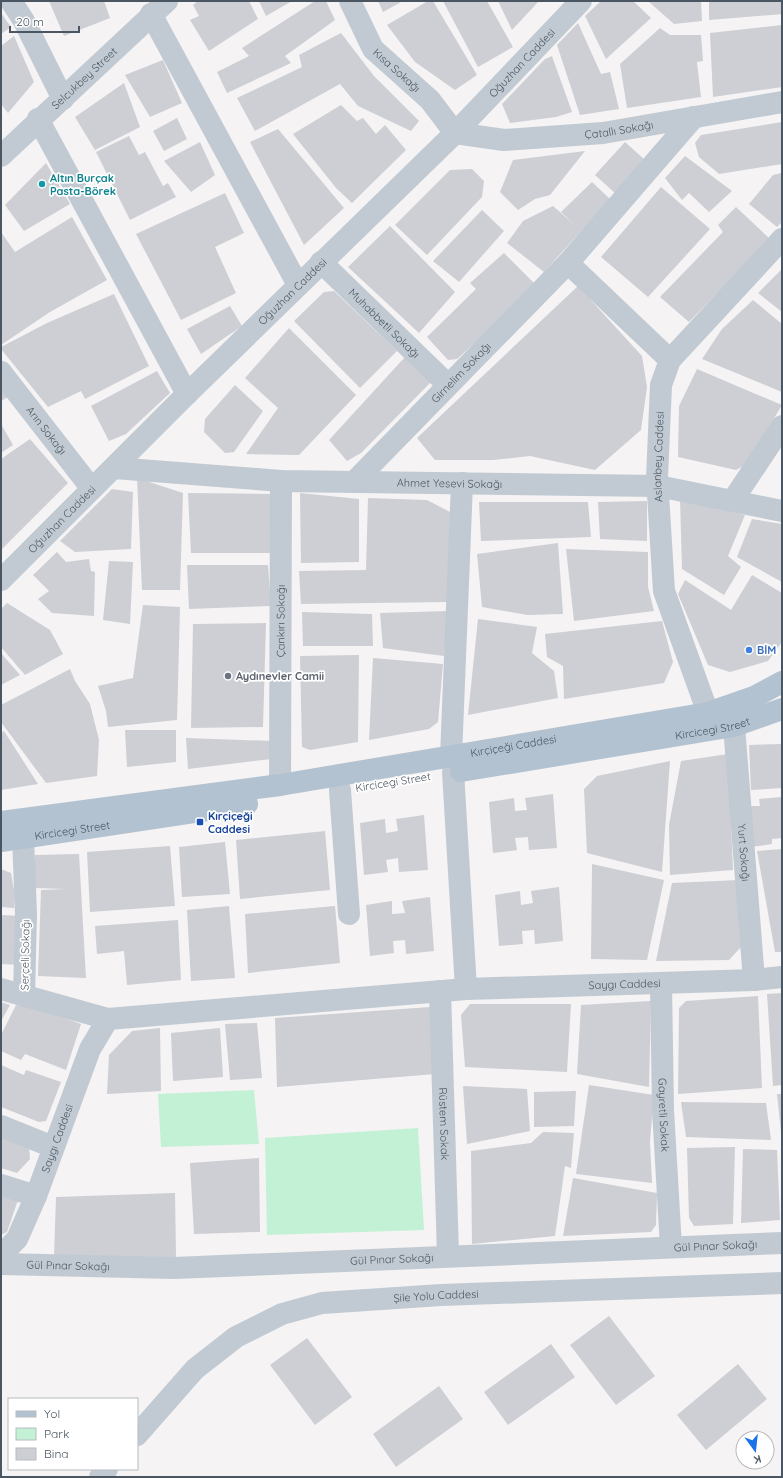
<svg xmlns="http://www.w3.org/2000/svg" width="783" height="1478" font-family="Quicksand,sans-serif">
<rect width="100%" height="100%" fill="#f5f3f3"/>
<path fill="#c3f1d5" d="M254,1090L259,1144L161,1147L158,1094Z
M418,1128L424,1230L267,1235L265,1138Z"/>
<path fill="#cdcfd5" d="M49,1H104L110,18L64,36Z
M198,1H249L258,19L209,51L190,20L199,16L193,5Z
M259,1H292L266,16Z
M315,1H326L335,20L285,56L291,63L227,93L217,72L249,56L242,48Z
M378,1H403L383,12Z
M428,1H433L477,75L455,90L415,62L387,25Z
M443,1H487L513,47L478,67Z
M498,1H539L512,30Z
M601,1H633L651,18L606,59L585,16Z
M648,1H701L702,21L674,24Z
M709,1H782V14L709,20Z
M1,13L11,27L1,34Z
M578,23L601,74L610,72L619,109L580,115L557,45Z
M782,25V87L713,97L710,33Z
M660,28L670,35H701L703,61L697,62L701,97L627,108L620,64Z
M341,33L374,76L419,121L411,131L358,106L340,84L255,131L237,98L302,67L299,55Z
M14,36L34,82L8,113L1,104V46Z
M552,56L572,112L556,117L510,123L502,104L545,59Z
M163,60L182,103L150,117L125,75Z
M124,83L140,127L95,150L75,117Z
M341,105L357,121L363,118L376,134L385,125L406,150L352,203L336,188L293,134Z
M177,118L187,139L164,151L153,131Z
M782,122V164L719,174L699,157L695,143L701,135Z
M278,129L344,208L304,245L250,142Z
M129,136L139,155L145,152L163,186L168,183L176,197L130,220L96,152Z
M200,142L215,175L191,192L164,161Z
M625,142L645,160L616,194L595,175Z
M585,151L550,195L535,199L518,210L500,192L513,160Z
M685,156L732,191L709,212L689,193L682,200L665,178Z
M46,163L70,204L24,231L5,205Z
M472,169L484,181L482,197L427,255L395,225L450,170Z
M782,173V222L777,227L749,204L773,175Z
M592,182L610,199L544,272L507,243L523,221L553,206L576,226L561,212Z
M661,187L710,229L648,297L601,257Z
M225,193L244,233L215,247L236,293L181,320L136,234Z
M736,207L770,239L689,322L660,297L723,232L718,225Z
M482,210L504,231L459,282L433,261Z
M72,217L107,280L50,312L1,345V232L15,252Z
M390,226L455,292L419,333L348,267Z
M504,253L537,286L457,359L448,360L427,337L476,289L470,283Z
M782,269V312L758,293Z
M578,286L642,356L647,387L641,430L595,470L530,456L493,460H435L417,438Z
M334,291L397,351L360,388L294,321L324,292Z
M114,294L149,366L85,399L81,391L48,407L1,349V347L47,323Z
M753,300L782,324V392L702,359L722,329Z
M230,306L242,326L201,354L187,329Z
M289,328L356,395L299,455L246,454L278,408L245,378Z
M405,357L431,382L361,453L347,461L329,440Z
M697,369L782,405L747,464L736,470L678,457L679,406Z
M157,371L170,393L126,434L109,441L91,406Z
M235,385L263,411L234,452L225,453L204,432L205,419Z
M1,389L8,397L1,401Z
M1,424L13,445L1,453Z
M30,439L68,483L1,550V459Z
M137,478L183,493L180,590H142Z
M112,489L133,492L131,549L75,552L60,541Z
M188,493L271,494L270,553H191Z
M300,493L359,499V562L301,563Z
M368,498L427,500L450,512L448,602L301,604L299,571L366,570Z
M680,499L745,515L728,556L741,567L724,595L682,569Z
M647,501V541L600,539L598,502Z
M479,502H588L591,537L481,541Z
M752,519L782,524V582L737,557Z
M558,543L563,614L527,615L482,607L477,554Z
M566,549L648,552V587L654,611L574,621Z
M57,552L66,562L89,559L91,571L95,572L94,616L52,613L38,599L49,591L33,575Z
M109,561L133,562L130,624L103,620Z
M187,565H268L271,606L189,609Z
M752,575L782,593V642L768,661L730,672L708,665L678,594L685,580L731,610Z
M7,603L50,630L63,654L25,675L1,647V609Z
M143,605L180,607L177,720L108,727L106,711L98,686L133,678Z
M449,611L444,656L383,648L380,613Z
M302,612L372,614L373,646H303Z
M478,619L537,627L532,653L554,671L558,698L468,715Z
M662,621L673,662L664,683L564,699L563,666L547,657L545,634Z
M266,623L263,727L191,728L193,624Z
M1,653L20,675L1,685Z
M359,655L358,742L310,750L302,747L300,656Z
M373,658L443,664L438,722L429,729L369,740Z
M70,669L75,681L90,704L99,740L97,776L46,783L1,722V705Z
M125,730H176V762L127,767Z
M4,731L38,784L1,790V733Z
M186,738L272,741L271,759L188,769Z
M781,744L782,788L751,790L749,745Z
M728,754L733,870L670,875L669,825L681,761Z
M670,761L662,872L587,853L584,789L597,776Z
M553,794L557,848L529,850L528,837L515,838L517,850L493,853L489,802L514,798L515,811L527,810L525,798Z
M781,797L782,838L772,839V844L751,847L749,806H760L759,799Z
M424,815L428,870L399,872L398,858L386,860L388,872L364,875L360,823L385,819L386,833L398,831L396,819Z
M325,831L330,890L240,899L236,840Z
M225,842L230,894L182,897L179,847Z
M170,846L175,906L90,912L87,852Z
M782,849V952H775L757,851Z
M79,854L86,978L38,976L41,890L66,889L34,888L35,855Z
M592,864L664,880L647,960L591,959Z
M1,869L11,873L15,896L14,908L1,907Z
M739,880L741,947L729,960L656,961L672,883Z
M559,887L563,941L535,944L534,930L522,931L523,944L499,946L495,895L520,891L521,905L533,903L531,891Z
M430,897L434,951L406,954L405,940L393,941L394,953L370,956L366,905L392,901V914L405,913L402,901Z
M229,906L235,978L191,981L187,910Z
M335,906L340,963L248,973L245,914Z
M1,915L22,916L20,965L1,964Z
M178,920L181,980L127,985L124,951L97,954L95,926Z
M782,993V1085L773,1086L767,994Z
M758,996L762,1088L678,1094L679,1008L686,1001Z
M651,1001L649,1087L577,1074L581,1005Z
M1,1002L10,1005L1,1021Z
M470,1004H571L567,1072L465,1067L461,1015Z
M16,1005L43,1010L81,1024L66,1070L25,1054L21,1060L1,1051V1035Z
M430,1007L435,1074L277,1087L275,1018Z
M257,1023L262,1078L230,1080L225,1024Z
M160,1028L161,1091L107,1094L109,1055L132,1031Z
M220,1028L223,1077L173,1081L171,1033Z
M1,1065L24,1075L26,1070L61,1082L46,1121L39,1122L1,1107Z
M589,1085L654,1095L650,1141L652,1183L576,1174Z
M463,1086L527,1089L530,1131L467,1144Z
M576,1091L574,1126L534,1127V1092Z
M777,1094H782V1132H781Z
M681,1102L766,1103L771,1140L686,1137Z
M543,1132L574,1133L571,1168L565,1166L555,1236L472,1244L471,1151L531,1143Z
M1,1137L29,1146L30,1159L17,1173L1,1168Z
M735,1147L733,1224L694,1226L689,1218L687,1148Z
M743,1149L777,1150L780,1220L741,1223Z
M259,1158L260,1232L194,1234L190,1163Z
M573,1178L657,1193L656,1225L651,1232L563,1236Z
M175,1193L176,1257H54L56,1197Z
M1,1196L18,1200L7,1232L1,1235Z
M609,1316L655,1376L616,1405L570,1345Z
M307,1338L352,1397L315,1425L270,1365Z
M551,1344L575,1377L508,1425L484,1392Z
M738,1364L767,1399L706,1450L677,1415Z
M439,1386L463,1419L396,1467L373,1434Z"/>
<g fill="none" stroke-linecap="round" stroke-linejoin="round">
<g stroke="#c1cad2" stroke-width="22">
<path d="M11,1L24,21L63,99"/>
<path id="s1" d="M350,1L373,49L430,100L455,133L504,140L603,133L782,102"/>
<path d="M151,14L298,285"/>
<path d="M38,119L187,394"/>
<path id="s2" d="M1,156L167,1"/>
<path id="s3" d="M321,262L448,385"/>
<path d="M670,360L568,263L694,117"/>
<path id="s4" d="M1,372L92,489"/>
<path id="s5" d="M114,468L281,481L658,486L782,511"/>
<path id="s6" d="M354,482L568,263"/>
<path d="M733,500L782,426"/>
<path id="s7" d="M1,580L187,394L455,133L581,1"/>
<path id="s8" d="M708,713L664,591L657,478L661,385L670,360L782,239"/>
<path id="s9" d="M734,726L754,980"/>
<path d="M451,757L462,483"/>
<path d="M453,772L466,989"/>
<path id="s10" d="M280,785L281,481"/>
<path d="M340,790L349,914"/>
<path d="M23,837L26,914L24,996"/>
<path id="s11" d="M661,983L663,1110L671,1247"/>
<path id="s12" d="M1,989L108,1019L466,989L754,980L782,977"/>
<path id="s13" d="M440,991L448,1256"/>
<path d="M1,1126L53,1147"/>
<path d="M1,1185L36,1196"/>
<path id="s14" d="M1,1255L17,1239L36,1196L90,1049L108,1019"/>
<path id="s15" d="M1,1264L174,1268L782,1243"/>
<path id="s16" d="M137,1435L195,1369L236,1337L282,1314L322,1303L441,1295L782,1283"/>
<path d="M100,1477L107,1469"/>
</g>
<g stroke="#b3c2d1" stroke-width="22">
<path id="s17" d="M461,771L734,726L782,709"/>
<path id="s18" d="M1,822L280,785L708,713L754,697L782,682"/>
<path id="s19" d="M1,841L247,804"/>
</g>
</g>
<circle fill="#0f9aa8" stroke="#fff" stroke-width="1.5" cx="42" cy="184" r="4"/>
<circle fill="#3f7fe0" stroke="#fff" stroke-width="1.5" cx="749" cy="650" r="4"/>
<circle fill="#6b7280" stroke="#fff" stroke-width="1.5" cx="228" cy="676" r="4"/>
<rect fill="#1a4fb4" stroke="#fff" stroke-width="1.5" x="196" y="818" width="8" height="8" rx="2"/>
<g text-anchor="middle" stroke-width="3.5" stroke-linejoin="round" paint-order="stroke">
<g font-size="11" fill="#4a5661" stroke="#fff">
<text dy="4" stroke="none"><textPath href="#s7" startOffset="734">Oğuzhan Caddesi</textPath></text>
<text dy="4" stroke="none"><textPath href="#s1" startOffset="85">Kısa Sokağı</textPath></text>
<text dy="4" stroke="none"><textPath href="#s2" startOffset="114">Selcukbey Street</textPath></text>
<text dy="4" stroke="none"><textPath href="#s1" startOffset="336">Çatallı Sokağı</textPath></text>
<text dy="4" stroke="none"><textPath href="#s7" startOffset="410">Oğuzhan Caddesi</textPath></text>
<text dy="4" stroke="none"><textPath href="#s3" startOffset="88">Muhabbetli Sokağı</textPath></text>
<text dy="4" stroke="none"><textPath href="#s6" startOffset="153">Girnelim Sokağı</textPath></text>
<text dy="4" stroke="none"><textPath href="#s4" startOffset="74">Arın Sokağı</textPath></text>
<text dy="4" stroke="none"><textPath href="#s8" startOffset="264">Aslanbey Caddesi</textPath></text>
<text dy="4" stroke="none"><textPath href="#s5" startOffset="336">Ahmet Yesevi Sokağı</textPath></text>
<text dy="4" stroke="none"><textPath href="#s7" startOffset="86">Oğuzhan Caddesi</textPath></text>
<text dy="4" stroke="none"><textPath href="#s10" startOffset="164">Çankırı Sokağı</textPath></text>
<text dy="4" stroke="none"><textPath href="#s17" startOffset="255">Kircicegi Street</textPath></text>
<text dy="4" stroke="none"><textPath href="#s18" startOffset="518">Kırçiçeği Caddesi</textPath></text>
<text transform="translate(393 782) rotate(-9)" y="4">Kircicegi Street</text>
<text dy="4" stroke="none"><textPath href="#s19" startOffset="72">Kircicegi Street</textPath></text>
<text dy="4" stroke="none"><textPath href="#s9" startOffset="127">Yurt Sokağı</textPath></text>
<text transform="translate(25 955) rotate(-89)" y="4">Serçeli Sokağı</text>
<text dy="4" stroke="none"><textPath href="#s12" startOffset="629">Saygı Caddesi</textPath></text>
<text dy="4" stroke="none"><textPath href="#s11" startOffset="132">Gayretli Sokak</textPath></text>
<text dy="4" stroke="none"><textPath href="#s13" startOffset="133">Rüstem Sokak</textPath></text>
<text dy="4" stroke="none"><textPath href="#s14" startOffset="131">Saygı Caddesi</textPath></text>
<text dy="4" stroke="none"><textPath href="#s15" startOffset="715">Gül Pınar Sokağı</textPath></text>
<text dy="4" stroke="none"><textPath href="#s15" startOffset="391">Gül Pınar Sokağı</textPath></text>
<text dy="4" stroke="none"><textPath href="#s15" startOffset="67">Gül Pınar Sokağı</textPath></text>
<text dy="4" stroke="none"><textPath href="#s16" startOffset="347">Şile Yolu Caddesi</textPath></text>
</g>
<g font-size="11" font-weight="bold" fill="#0d838f" stroke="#fff" text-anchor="start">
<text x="50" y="182">Altın Burçak<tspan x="50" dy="13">Pasta-Börek</tspan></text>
</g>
<g font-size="11" font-weight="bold" fill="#366cbe" stroke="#fff" text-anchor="start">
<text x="757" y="654">BİM</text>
</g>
<g font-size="11" font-weight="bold" fill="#5b616d" stroke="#fff" text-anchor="start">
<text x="236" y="680">Aydınevler Camii</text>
</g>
<g font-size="11" font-weight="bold" fill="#164399" stroke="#fff" text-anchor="start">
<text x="208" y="820">Kırçiçeği<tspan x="208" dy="13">Caddesi</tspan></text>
</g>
</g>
<rect width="783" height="1478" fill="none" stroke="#4a5661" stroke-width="4"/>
<rect x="8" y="1398" width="130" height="72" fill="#ffffff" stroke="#b7bbc0"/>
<rect x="16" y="1411" width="20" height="6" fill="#b3c2d1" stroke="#b7bbc0"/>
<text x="44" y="1418" font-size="12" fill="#4a5661">Yol</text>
<rect x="16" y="1428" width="20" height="12" fill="#c3f1d5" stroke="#b7bbc0"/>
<text x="44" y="1438" font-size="12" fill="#4a5661">Park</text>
<rect x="16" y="1448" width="20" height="12" fill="#cdcfd5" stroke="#b7bbc0"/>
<text x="44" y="1458" font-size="12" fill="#4a5661">Bina</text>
<g transform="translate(755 1450) rotate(165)"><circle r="19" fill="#ffffff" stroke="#b7bbc0"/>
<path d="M0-3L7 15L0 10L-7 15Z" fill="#1a73e8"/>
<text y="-6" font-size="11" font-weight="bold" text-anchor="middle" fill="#4a5661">K</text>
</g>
<path d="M10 26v6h69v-6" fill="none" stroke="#4a5661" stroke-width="2"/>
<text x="16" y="26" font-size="12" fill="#4a5661" stroke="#ffffff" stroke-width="3" paint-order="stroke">20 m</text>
</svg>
